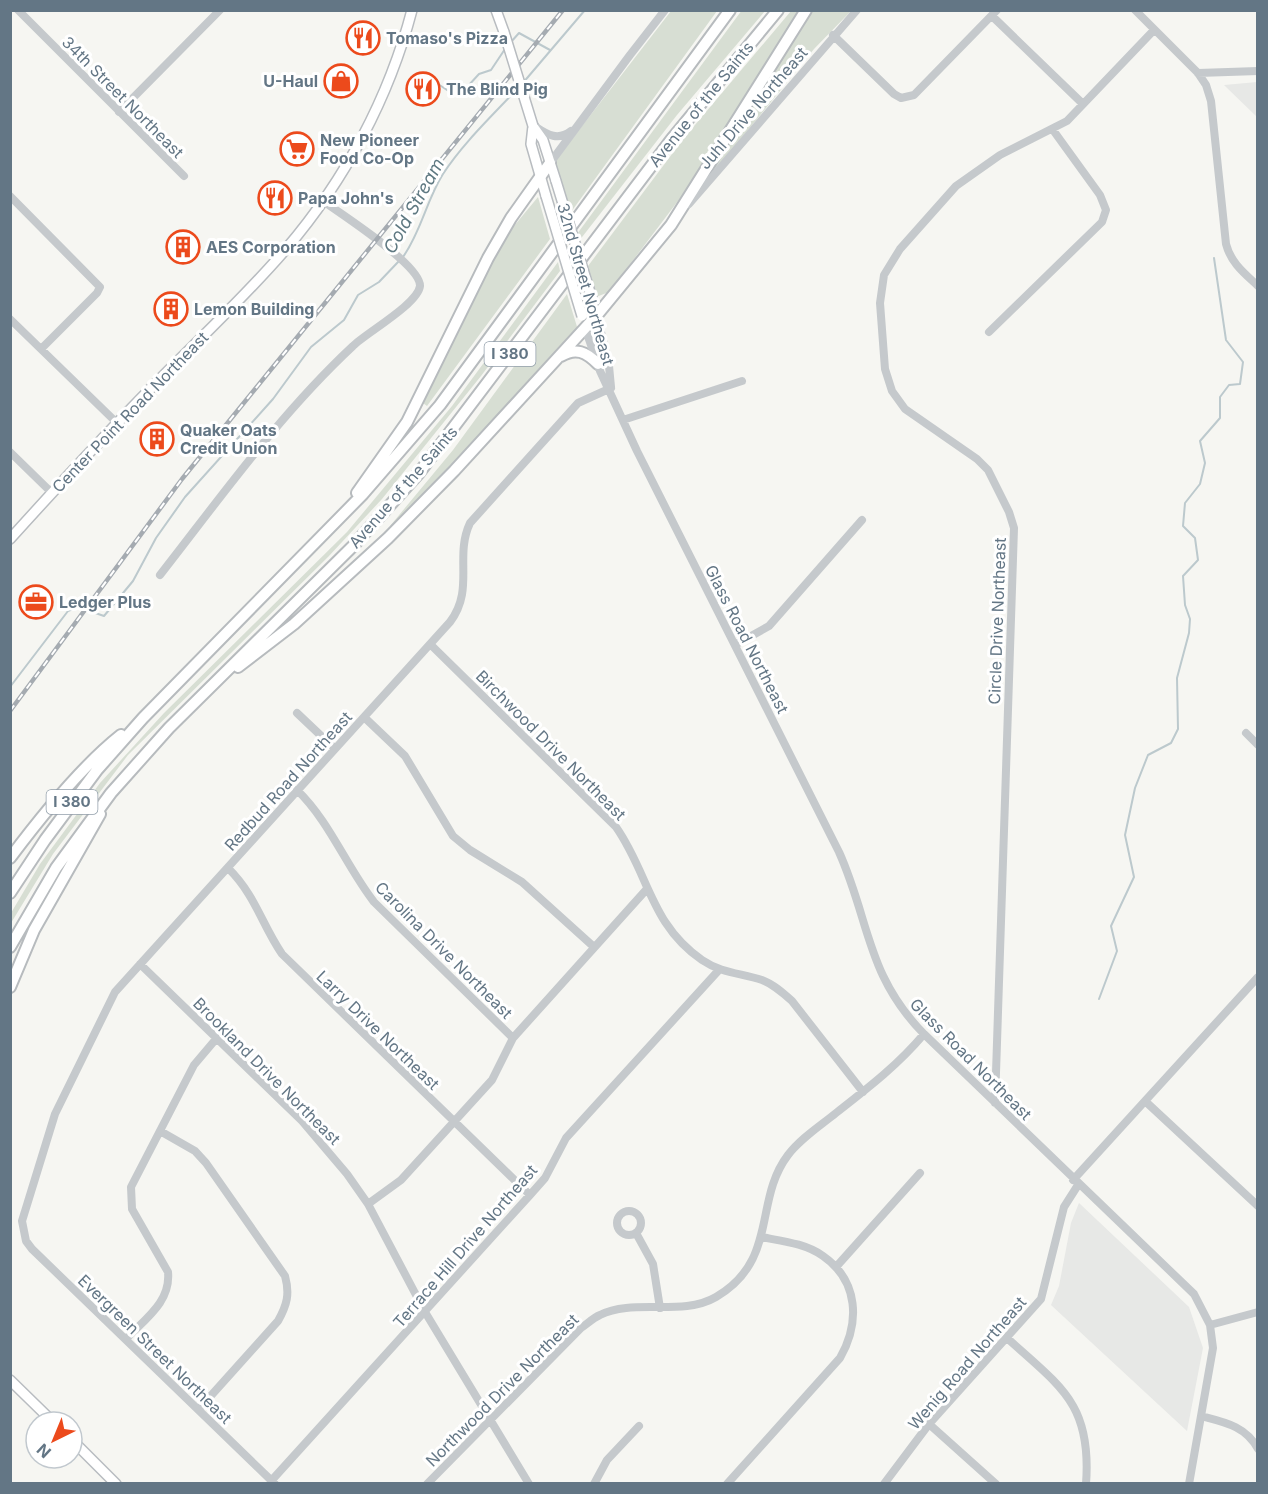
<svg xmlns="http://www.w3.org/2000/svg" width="1268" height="1494" font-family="Inter,sans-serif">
<rect width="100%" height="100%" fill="#f6f6f2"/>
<path fill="#e7e8e6" d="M1257,82H1258L1257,117L1224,85Z
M1079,1203L1189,1307L1203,1348L1187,1431L1051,1305L1059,1286L1071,1223Z"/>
<path fill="#d7ded3" d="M742,10L765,11L677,115L579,241L577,234Z
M671,11H717L571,212L555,161Z
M791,11H800L681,197L609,292L596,297L588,266L684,138Z
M811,11H851L814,49L710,177L707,175Z
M538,197L550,239L427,406L423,403L488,264L504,238Z
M558,262L560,271L481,376L382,499L329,556L128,755L53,854L11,923V913L40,864L100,783L164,713L347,532L452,406Z
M567,294L578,330L568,337L502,412L391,528L390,526L453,450Z"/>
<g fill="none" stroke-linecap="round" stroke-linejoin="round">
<path stroke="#bcc9cd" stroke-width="2" d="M511,42L519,33L550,50
M435,82L450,92L461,86H468L479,74L491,70L505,49
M522,84L585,10
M403,257C422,230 426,201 443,174C463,143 493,115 518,88
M10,687L68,611L78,607L104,616L133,581L156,538L185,497L273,399L311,347L344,320L358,295L379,282L399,261
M1099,999L1117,951L1111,926L1134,877L1125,835L1135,788L1148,755L1171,743L1178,729L1177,678L1189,633L1190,619L1185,605L1183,576L1198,560L1195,538L1183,526L1185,503L1200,484L1205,463L1200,441L1220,418V397L1229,385L1240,384L1243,362L1226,340L1214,258"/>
<defs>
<path id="major" d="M496,10L504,32
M533,126L531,144L546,196
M533,126L543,140L556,181
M10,539C57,487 104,436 153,386C197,341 245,297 286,249C345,180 389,98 412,10
M10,1380L53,1422
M72,1440L116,1484"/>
<path id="highway" d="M561,356C576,347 586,352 598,364
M357,493L407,422L488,258L511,218L550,163
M238,667L294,624L388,538L454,471L597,315L671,225L806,10
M10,858C40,818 83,765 121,735
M10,893L45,840L97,770L143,718L363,494L440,405L730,10
M10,947L56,868L111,793L169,728L353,546L419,473L671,140L778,10
M10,987L34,930L100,814"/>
</defs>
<use href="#major" stroke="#b8bcc0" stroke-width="12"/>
<use href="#highway" stroke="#b7bbbe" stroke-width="14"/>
<path stroke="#c5c9cc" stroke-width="8" d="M18,10L184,176
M1135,10L1198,73L1206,85L1211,101L1226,244C1231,263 1244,273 1258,286
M992,16L1083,104
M833,35L894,94L901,98L914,95L997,10
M1198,73L1258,71
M119,112L220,10
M536,127C548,135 558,141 571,131
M550,163L630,55L665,10
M10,196L100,287L97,293L41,349
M689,204L857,10
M597,315L609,366L611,387
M10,319L117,423
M585,328L600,371L637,451L839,852C870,921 866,975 924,1034L1194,1294L1210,1325L1213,1348L1189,1484
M989,332L1102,222L1106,210L1100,195L1053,130
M623,420L742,381
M10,452L52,493
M160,575C221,497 280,414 353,346C366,333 418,304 420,286C421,265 341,214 323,201
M430,644L616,827C649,874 650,924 702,960C721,973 740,973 762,980C773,984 783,993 792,1001L863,1092
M735,645L769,626L862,520
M297,713L335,749
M364,717L405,756L453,836L470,850L522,882L594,947
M1246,733L1258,745
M297,790C330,822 346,866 374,902L513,1038
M228,868C256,896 261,923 282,954L530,1195
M140,964L302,1121L347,1174L368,1204L425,1312L529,1484
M1145,1101L1258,1206
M995,1103L1014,528L1009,512L988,470L977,459L905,409L892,391L885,369L880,303L884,275L900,249L956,186L1000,155L1067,121L1154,30
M160,1131L195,1151L206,1163L285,1276C290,1294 287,1305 278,1321L199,1409
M1073,1180L1258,977
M368,1204L401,1180L492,1080L513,1038L646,890
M617 1223a12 12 0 1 1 24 0a12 12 0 1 1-24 0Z
M636,1233L653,1264L660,1308
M836,1267L920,1173
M1210,1325L1258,1312
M1007,1338C1061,1387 1092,1404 1086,1484
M126,1339C145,1319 171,1302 168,1272L132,1209L131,1187L194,1065L216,1039
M1201,1416C1224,1422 1246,1426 1258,1449
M929,1424L996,1484
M272,1480L530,1195L545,1178L566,1138L718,971
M275,1484L32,1249L26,1241L22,1221L55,1114L115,992L450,622C475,589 454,557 470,523L578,403L611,388
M427,1484L581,1328C587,1324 593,1318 600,1315C633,1298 682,1317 716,1297C779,1260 753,1201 788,1155C801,1138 820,1126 836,1113C868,1088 898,1065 924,1034
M594,1484L607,1460L639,1426
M727,1484L840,1358C860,1323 859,1281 823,1256C805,1243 781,1241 761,1237
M884,1484L929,1424L1041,1299L1064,1207L1078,1185"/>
<use href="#major" stroke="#fff" stroke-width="9"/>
<use href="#highway" stroke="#fff" stroke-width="10"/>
<defs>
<path id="rail" d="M10,711L182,479L563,10"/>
</defs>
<use href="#rail" stroke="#a5abb1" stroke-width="4.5"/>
<use href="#rail" stroke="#fff" stroke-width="2" stroke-dasharray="7" stroke-linecap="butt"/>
<defs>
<path id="major-bridge" d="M504,32L533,126
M556,181L593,302
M546,196L582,316"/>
</defs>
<use href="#major-bridge" stroke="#b8bcc0" stroke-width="12" stroke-linecap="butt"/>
<use href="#major-bridge" stroke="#fff" stroke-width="9"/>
</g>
<defs>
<symbol id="restaurant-ring" viewBox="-11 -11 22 22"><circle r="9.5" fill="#fff" stroke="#ec4a1c" stroke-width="1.5"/><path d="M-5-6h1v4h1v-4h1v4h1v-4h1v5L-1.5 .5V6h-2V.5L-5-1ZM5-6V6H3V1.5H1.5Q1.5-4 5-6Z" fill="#ec4a1c"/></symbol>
<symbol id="shop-ring" viewBox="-11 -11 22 22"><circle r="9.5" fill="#fff" stroke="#ec4a1c" stroke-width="1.5"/><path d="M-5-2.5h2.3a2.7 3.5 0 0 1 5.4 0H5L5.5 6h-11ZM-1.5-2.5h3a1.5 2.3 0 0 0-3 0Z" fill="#ec4a1c"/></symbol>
<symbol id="supermarket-ring" viewBox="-11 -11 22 22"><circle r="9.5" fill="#fff" stroke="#ec4a1c" stroke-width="1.5"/><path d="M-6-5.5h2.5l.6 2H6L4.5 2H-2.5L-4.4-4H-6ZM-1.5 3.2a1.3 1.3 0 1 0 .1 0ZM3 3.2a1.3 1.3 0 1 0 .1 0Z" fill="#ec4a1c"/></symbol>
<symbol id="building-ring" viewBox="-11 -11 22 22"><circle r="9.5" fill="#fff" stroke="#ec4a1c" stroke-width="1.5"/><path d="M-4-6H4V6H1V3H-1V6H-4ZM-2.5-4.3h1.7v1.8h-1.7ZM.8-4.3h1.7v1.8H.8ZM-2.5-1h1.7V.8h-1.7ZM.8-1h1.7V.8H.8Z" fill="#ec4a1c"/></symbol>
<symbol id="office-ring" viewBox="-11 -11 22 22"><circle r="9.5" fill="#fff" stroke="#ec4a1c" stroke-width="1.5"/><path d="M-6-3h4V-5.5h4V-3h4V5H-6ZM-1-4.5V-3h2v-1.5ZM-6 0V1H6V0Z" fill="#ec4a1c"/></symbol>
</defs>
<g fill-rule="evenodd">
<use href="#restaurant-ring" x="344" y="19" width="38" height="38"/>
<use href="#shop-ring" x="322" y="62" width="38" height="38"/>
<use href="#restaurant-ring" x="404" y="70" width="38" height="38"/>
<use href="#supermarket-ring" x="278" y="130" width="38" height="38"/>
<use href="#restaurant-ring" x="256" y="179" width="38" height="38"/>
<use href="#building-ring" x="164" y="228" width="38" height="38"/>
<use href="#building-ring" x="152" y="290" width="38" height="38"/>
<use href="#building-ring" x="138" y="420" width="38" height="38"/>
<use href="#office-ring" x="17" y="583" width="38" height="38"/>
</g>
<g text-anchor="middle" stroke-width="6" stroke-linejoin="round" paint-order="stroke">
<g fill="#fff" stroke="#929faa" stroke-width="1.5">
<rect x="484.5" y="342" width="51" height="24" rx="4.5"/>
<rect x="46.5" y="790" width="51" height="24" rx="4.5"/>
</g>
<g font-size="15" font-weight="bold" fill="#637685">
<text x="510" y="359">I 380</text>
<text x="72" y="807">I 380</text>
</g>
<g font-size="16" font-weight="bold" fill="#637685" stroke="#fff" text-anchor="start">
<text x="386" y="44">Tomaso's Pizza</text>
<text x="318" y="87" text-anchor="end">U-Haul</text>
<text x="446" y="95">The Blind Pig</text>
<text x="320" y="146">New Pioneer<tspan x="320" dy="18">Food Co-Op</tspan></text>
<text x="298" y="204">Papa John's</text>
<text x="206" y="253">AES Corporation</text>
<text x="194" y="315">Lemon Building</text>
<text x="180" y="436">Quaker Oats<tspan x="180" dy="18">Credit Union</tspan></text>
<text x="59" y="608">Ledger Plus</text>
</g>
<g font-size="16" fill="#637685" stroke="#fff">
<text transform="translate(123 97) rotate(45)" y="6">34th Street Northeast</text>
<text transform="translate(701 104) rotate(-51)" y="6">Avenue of the Saints</text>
<text transform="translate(753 108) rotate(-49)" y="6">Juhl Drive Northeast</text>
<text transform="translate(586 284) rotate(74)" y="6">32nd Street Northeast</text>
<text transform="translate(130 412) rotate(-46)" y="6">Center Point Road Northeast</text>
<text transform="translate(403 487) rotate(-49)" y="6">Avenue of the Saints</text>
<text transform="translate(997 621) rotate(-88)" y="6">Circle Drive Northeast</text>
<text transform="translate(747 639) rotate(63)" y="6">Glass Road Northeast</text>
<text transform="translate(551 745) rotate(45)" y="6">Birchwood Drive Northeast</text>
<text transform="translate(288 781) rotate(-48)" y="6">Redbud Road Northeast</text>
<text transform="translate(444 950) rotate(45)" y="6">Carolina Drive Northeast</text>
<text transform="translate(378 1030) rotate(44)" y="6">Larry Drive Northeast</text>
<text transform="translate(971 1059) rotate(45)" y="6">Glass Road Northeast</text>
<text transform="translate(267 1071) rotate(45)" y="6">Brookland Drive Northeast</text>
<text transform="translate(465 1246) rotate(-49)" y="6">Terrace Hill Drive Northeast</text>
<text transform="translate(155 1349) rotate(44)" y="6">Evergreen Street Northeast</text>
<text transform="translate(967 1363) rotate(-49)" y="6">Wenig Road Northeast</text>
<text transform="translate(502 1390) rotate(-45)" y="6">Northwood Drive Northeast</text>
</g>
<g font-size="18" font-style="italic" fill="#5f7982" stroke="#fff">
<text transform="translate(414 206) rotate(-61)" y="6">Cold Stream</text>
</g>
</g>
<rect width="1268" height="1494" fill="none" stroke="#637685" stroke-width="24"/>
<g transform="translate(54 1440) rotate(223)"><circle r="28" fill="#ffffff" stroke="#c1c8ce" stroke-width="1.5"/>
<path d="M0-4.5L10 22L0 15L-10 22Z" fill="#ec4a1c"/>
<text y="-9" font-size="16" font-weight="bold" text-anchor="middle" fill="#637685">N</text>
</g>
</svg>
